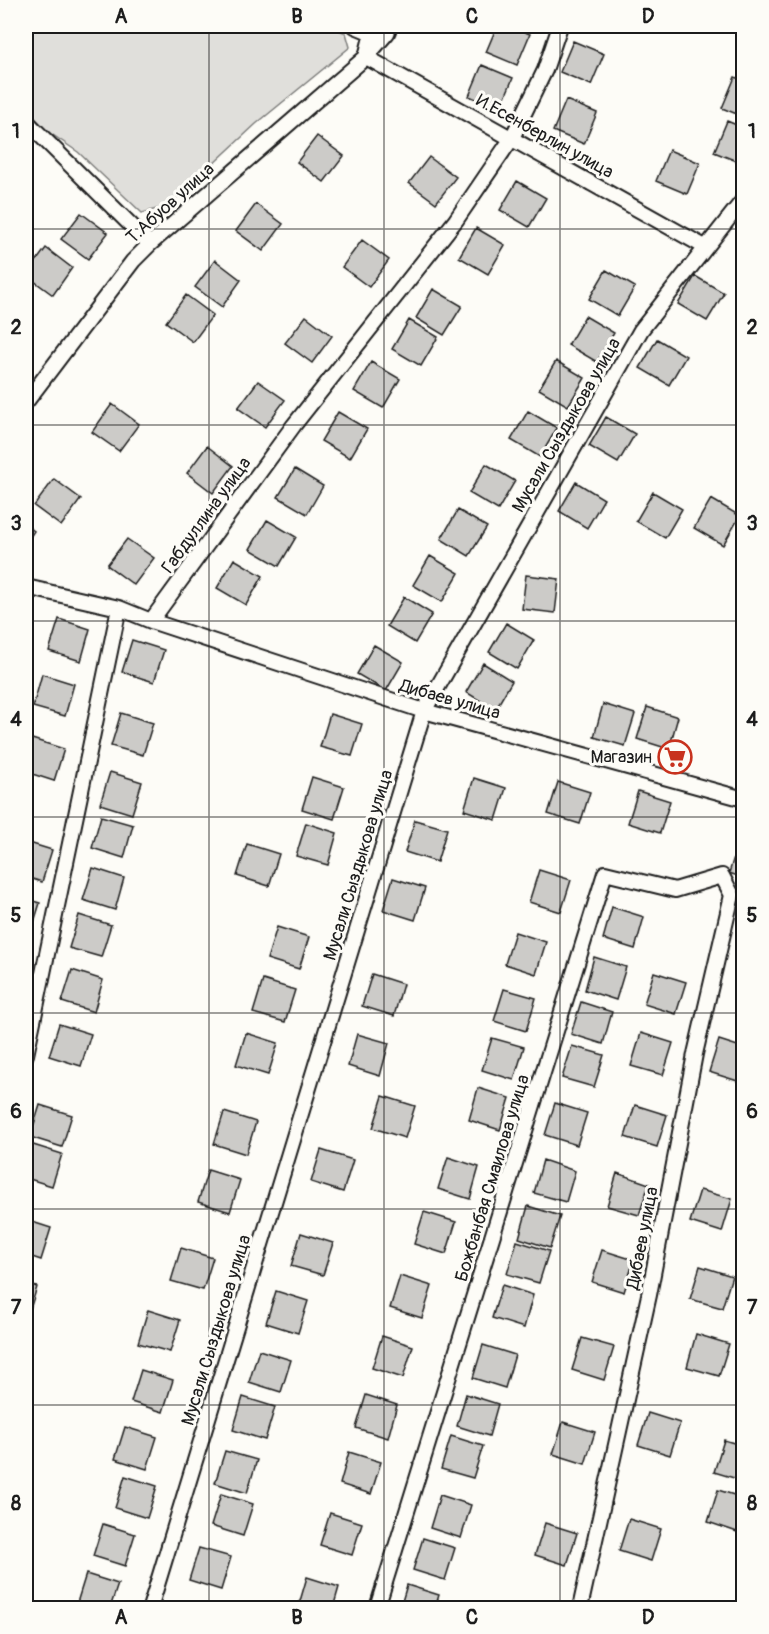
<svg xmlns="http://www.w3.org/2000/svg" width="769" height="1634" font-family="Pangolin,sans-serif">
<rect width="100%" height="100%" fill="#fdfcf7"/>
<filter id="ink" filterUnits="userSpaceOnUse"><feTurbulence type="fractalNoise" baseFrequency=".0167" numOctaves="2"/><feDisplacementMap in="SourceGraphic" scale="12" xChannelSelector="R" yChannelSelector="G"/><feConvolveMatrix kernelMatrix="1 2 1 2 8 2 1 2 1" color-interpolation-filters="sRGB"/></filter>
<g filter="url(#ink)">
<path fill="#e0dfdb" stroke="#7e7e7c" stroke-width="1.5" d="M26,26H328L346,33L350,47L256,124L168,206L142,213L78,152L47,131L26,108Z"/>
<path fill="#cccbc8" stroke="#1c1c1c" stroke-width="1.5" d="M497,26H510L530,34L517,65L486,52Z
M573,41L604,54L591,85L560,72Z
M482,65L513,78L500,109L469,96Z
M735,77L744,81V117L722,108Z
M566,100L597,113L584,144L553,131Z
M727,121L744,128V164L714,152Z
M317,136L344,156L324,182L297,162Z
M669,150L700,163L687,194L656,181Z
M429,157L456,177L436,203L409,183Z
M517,181L546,198L529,227L500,210Z
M256,204L283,224L263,251L236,231Z
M81,213L108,233L88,259L61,239Z
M476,228L505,245L488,274L459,257Z
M362,240L389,260L369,287L342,267Z
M46,248L72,268L53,295L26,275Z
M215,260L241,280L222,307L195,287Z
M606,270L635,287L618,316L589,299Z
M695,276L724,293L707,321L678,304Z
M433,289L462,306L444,335L416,318Z
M186,295L213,315L193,342L166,322Z
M306,316L332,336L312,363L285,343Z
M585,316L614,333L597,362L568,345Z
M409,320L438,337L421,366L392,349Z
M657,339L686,356L669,385L640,368Z
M556,361L585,378L568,406L539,389Z
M371,362L400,379L383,408L354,391Z
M258,381L285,400L265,427L238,408Z
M112,404L139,424L119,451L92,432Z
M528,411L557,428L540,457L511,440Z
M338,412L367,429L350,458L321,441Z
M606,417L635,434L618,463L589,446Z
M207,446L233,466L213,493L187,473Z
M486,464L515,481L498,510L469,493Z
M295,469L323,486L307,514L278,497Z
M54,479L81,499L61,526L34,506Z
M576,482L604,499L587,528L559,511Z
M653,492L682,509L665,538L636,521Z
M711,499L740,516L723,545L694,528Z
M458,510L487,527L469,556L441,539Z
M267,520L296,537L279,566L250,549Z
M26,525L34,531L26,543Z
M127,539L154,558L134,585L107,565Z
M430,556L459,573L442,602L413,585Z
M234,559L263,576L246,605L217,588Z
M526,575L559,579L555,613L522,609Z
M404,597L432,614L415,643L387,626Z
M59,619L90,629L81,661L49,651Z
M506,623L534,640L517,669L489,652Z
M132,640L164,650L154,682L122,672Z
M374,645L403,662L386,691L357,674Z
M483,663L512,681L495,710L466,692Z
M42,674L74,684L65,716L33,707Z
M603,704L635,714L625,746L594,737Z
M647,707L678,717L669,749L637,739Z
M121,713L153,723L143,755L111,746Z
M330,714L362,724L352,756L320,747Z
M32,739L64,749L54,781L26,772V760Z
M110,772L142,782L132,814L100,804Z
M312,777L344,787L334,819L302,809Z
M474,778L506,788L496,820L464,810Z
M558,782L590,792L580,824L548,814Z
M638,791L670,801L660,833L628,823Z
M101,816L133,825L124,858L92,848Z
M415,820L447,829L437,862L405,852Z
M306,823L337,833L328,865L296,856Z
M739,841L744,843V878L729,873Z
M26,842L52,850L42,882L26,877Z
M247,844L279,854L269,886L237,876Z
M93,868L124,878L115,910L83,900Z
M539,870L571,880L561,912L529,902Z
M393,878L425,888L415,920L383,910Z
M26,899L40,903L30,935L26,934Z
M612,907L644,917L635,949L603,939Z
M79,915L111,925L101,957L69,948Z
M277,927L309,937L299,969L267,959Z
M515,932L546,942L536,974L505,964Z
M594,957L626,967L616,1000L585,990Z
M72,970L103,980L94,1012L62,1002Z
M654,972L686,982L676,1014L644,1004Z
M372,974L403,984L394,1016L362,1006Z
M263,980L295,990L285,1022L253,1013Z
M504,989L536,998L526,1031L494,1021Z
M581,1002L612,1012L603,1044L571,1034Z
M59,1024L91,1034L81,1066L49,1056Z
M246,1033L278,1043L268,1075L236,1065Z
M641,1033L673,1043L663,1075L631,1066Z
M357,1034L389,1043L380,1076L348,1066Z
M492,1038L524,1047L514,1080L482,1070Z
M719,1040L744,1048V1074L741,1082L709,1072Z
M572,1046L604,1055L594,1087L562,1078Z
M478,1088L510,1098L500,1130L469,1120Z
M383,1096L415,1106L405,1138L373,1128Z
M555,1103L587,1113L577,1145L545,1135Z
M40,1105L72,1115L62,1147L30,1137Z
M635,1105L667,1115L657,1147L625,1137Z
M224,1112L256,1122L246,1154L214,1144Z
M30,1144L62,1154L52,1186L26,1178V1158Z
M321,1150L353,1160L343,1192L311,1182Z
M448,1157L479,1167L470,1199L438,1189Z
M543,1160L575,1171L566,1202L534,1193Z
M208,1170L240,1180L230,1212L198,1202Z
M617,1173L649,1184L639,1215L607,1206Z
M700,1190L732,1199L722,1232L690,1222Z
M528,1206L560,1216L550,1248L519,1238Z
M424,1212L456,1222L446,1254L414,1244Z
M26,1220L51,1228L41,1260L26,1255Z
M301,1233L333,1243L323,1275L291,1266Z
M517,1241L549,1251L539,1283L507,1274Z
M181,1248L213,1258L203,1290L171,1281Z
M602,1250L634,1260L624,1292L592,1282Z
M700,1266L732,1276L722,1308L690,1299Z
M400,1276L432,1286L422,1318L390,1308Z
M26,1284L37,1287L27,1319H26Z
M502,1285L533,1295L524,1328L492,1318Z
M276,1291L308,1301L298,1333L266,1323Z
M148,1310L180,1320L170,1352L138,1343Z
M696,1334L729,1344L719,1376L687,1367Z
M382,1336L413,1346L403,1378L372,1368Z
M582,1338L614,1347L604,1380L572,1370Z
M483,1345L515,1355L505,1388L473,1378Z
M259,1350L291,1360L281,1392L249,1382Z
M141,1370L173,1380L163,1412L131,1402Z
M466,1394L498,1404L489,1436L457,1426Z
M366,1395L397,1405L388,1438L356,1428Z
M243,1397L275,1407L265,1440L233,1430Z
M648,1413L680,1423L670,1455L638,1445Z
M563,1422L595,1432L585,1464L553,1454Z
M125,1427L157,1437L147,1469L115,1459Z
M451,1436L483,1446L473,1478L441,1469Z
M724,1440L744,1446V1481L714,1472Z
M225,1451L257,1460L247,1493L215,1483Z
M349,1452L381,1462L371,1494L340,1484Z
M125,1476L157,1486L147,1518L115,1508Z
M718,1490L744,1498V1521L740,1533L708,1522Z
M221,1494L253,1504L243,1536L211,1526Z
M440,1495L471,1505L461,1538L430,1528Z
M330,1513L362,1523L352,1555L320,1545Z
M629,1519L661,1529L651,1561L619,1551Z
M545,1523L577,1533L567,1565L535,1555Z
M103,1524L135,1534L125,1566L93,1556Z
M423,1538L455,1548L445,1580L413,1570Z
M199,1548L231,1557L221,1590L189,1580Z
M86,1574L118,1584L110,1608H85L76,1606Z
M307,1577L339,1587L333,1608H298Z
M407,1585L439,1595L435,1608H400Z"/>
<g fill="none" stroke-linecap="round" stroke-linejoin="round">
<defs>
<path id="minor" d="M355,26L372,33L366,57L705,247
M26,121L150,244
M26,402L133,261L150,244L366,57L387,33L390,26
M26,587L119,608
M151,621L424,711L744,799
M26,1055L119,608L151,621L294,425L456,220L512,138L545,70L560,26
M150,1608L424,711L641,330L744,199
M377,1608L605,873L675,890L722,876L732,895L695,1054L649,1295L580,1608"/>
</defs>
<use href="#minor" stroke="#1c1c1c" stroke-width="18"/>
<use href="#minor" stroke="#fdfcf7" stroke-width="14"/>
</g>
</g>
<path fill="none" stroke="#1c1c1c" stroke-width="1.5" stroke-opacity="0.55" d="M209,26V1608M384,26V1608M560,26V1608M26,229H744M26,425H744M26,621H744M26,817H744M26,1013H744M26,1209H744M26,1405H744"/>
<defs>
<symbol id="supermarket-ring" viewBox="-11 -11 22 22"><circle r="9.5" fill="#fdfcf7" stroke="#c8321e" stroke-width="1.5"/><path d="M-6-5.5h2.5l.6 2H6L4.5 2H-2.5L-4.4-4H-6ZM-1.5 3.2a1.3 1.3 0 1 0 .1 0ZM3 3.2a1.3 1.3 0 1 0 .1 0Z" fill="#c8321e"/></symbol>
</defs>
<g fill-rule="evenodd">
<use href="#supermarket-ring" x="656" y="738" width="38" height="38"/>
</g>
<g text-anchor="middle" stroke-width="6" stroke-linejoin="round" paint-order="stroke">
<g font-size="18" fill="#1c1c1c" stroke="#fdfcf7">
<text transform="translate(545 136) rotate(29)" y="6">И.Есенберлин улица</text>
<text transform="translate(170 203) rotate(-42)" y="6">Т.Абуов улица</text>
<text transform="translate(566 425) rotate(-60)" y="6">Мусали Сыздыкова улица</text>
<text transform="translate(206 515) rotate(-54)" y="6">Габдуллина улица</text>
<text transform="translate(450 699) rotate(16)" y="6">Дибаев улица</text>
<text transform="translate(358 865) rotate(-73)" y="6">Мусали Сыздыкова улица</text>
<text transform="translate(492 1178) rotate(-73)" y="6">Божбанбая Смаилова улица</text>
<text transform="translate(642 1238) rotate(-79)" y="6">Дибаев улица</text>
<text transform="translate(216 1330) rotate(-73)" y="6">Мусали Сыздыкова улица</text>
</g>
<g font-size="18" fill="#1c1c1c" stroke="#fdfcf7" text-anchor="end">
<text x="652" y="763">Магазин</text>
</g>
</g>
<rect width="769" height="1634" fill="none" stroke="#fdfcf7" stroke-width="66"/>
<rect x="33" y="33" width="703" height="1568" fill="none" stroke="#1c1c1c" stroke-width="2"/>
<g font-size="20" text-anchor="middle" font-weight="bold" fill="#1c1c1c">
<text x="121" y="23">A</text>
<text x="297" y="23">B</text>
<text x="472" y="23">C</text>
<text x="648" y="23">D</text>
<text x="16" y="138">1</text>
<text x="752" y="138">1</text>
<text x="16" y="334">2</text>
<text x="752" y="334">2</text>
<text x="16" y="530">3</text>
<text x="752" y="530">3</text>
<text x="16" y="726">4</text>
<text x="752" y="726">4</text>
<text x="16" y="922">5</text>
<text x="752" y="922">5</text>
<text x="16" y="1118">6</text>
<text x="752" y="1118">6</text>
<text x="16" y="1314">7</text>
<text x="752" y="1314">7</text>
<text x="16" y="1510">8</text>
<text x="752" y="1510">8</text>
<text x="121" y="1624">A</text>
<text x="297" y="1624">B</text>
<text x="472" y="1624">C</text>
<text x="648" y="1624">D</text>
</g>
</svg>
